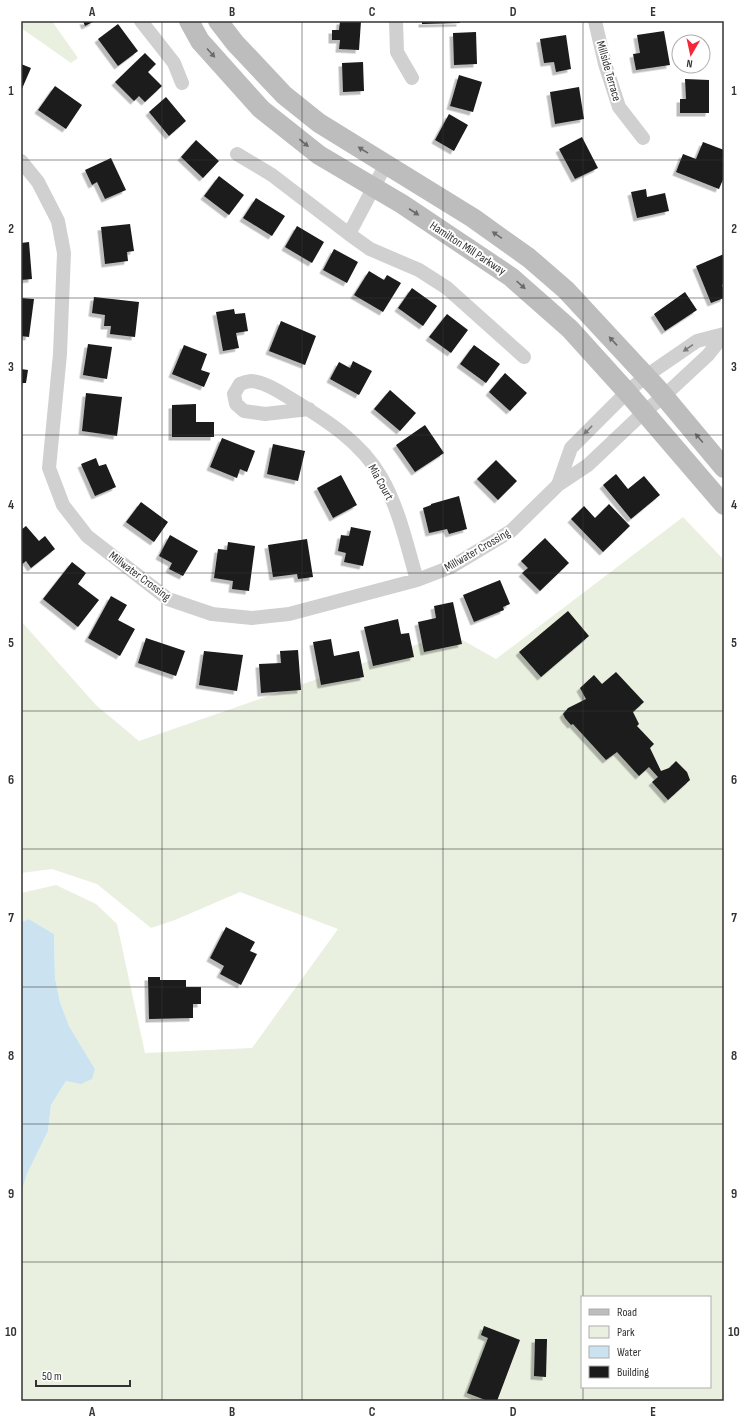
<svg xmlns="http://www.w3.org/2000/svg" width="745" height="1422" font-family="'Sofia Sans Condensed',sans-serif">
<defs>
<filter id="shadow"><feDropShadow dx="-3.5" dy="3.5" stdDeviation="0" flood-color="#0004"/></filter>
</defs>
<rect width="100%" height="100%" fill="#fff"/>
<path fill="#e9f0e0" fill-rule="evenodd" d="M21,21H52L78,58L71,63L21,28Z
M683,517L724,560V1401H21V1194L27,1174L48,1131L51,1105L66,1081L95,1069L69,1026L60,1002L55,978L54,934L29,919L21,922V893L56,885L96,904L117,924L145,1053L252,1048L338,929L240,892L175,920L151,928L97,884L52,869L21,873V621L96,705L139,741L450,633L496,659ZM582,1297H710V1387H582Z"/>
<path fill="#cbe3f1" d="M29,919L54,934L55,978L60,1002L69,1026L95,1069L92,1079L81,1084L66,1081L51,1105L48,1131L27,1174L21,1194V922Z"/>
<path fill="#1a1a1a" filter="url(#shadow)" d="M83,21H95L85,26Z
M340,21H361L359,50L339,49L340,40H332V30H339Z
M422,21H460V23L422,24Z
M118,24L138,51L118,66L98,39Z
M664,31L670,65L636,70L633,54L640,53L637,35Z
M476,32L477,64L454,65L453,33Z
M566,35L571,69L556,72L554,62L544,63L540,39Z
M145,53L156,64L148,72L162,86L145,102L139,96L134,101L115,82Z
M363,62L364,91L343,92L342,63Z
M21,64L31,68L21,91Z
M459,75L482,82L473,112L450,106Z
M685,79L709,80V113H680V99H686Z
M55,86L82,105L66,129L38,110Z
M579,87L584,119L555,124L550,92Z
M166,97L186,121L169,136L149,112Z
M449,114L468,125L454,151L435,140Z
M582,137L598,168L575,179L559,149Z
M196,140L219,161L203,178L181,157Z
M703,142L724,150V177L719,189L676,172L683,154L696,159Z
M111,158L126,190L105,199L97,182L92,185L85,170Z
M219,176L244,195L229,215L204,196Z
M646,189L647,197L665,193L669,211L637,218L631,192Z
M256,198L285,216L272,236L243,218Z
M130,224L134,251L127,252L128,261L105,264L101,227Z
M297,226L324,242L312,263L285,247Z
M29,242L32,279L21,280V243Z
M334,249L358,262L347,283L323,270Z
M724,254V284L722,285L724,290V298L711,303L696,266Z
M369,271L384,280L387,275L401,283L383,312L354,295Z
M412,288L437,306L423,326L398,308Z
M685,292L697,310L665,331L654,314Z
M94,297L139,302L135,337L110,334L111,326H104L105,315L92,313Z
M21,298L34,299L29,337L21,336Z
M234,309L235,314L245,313L248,331L236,333L239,348L223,351L216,312Z
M447,314L468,330L451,353L429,337Z
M281,321L316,336L305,365L269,351Z
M88,344L112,347L107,379L83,375Z
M184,345L207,354L201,370L210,373L204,387L172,374Z
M474,345L500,364L486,383L460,364Z
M353,361L372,371L359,395L330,379L339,362L350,368Z
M21,369L28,370L26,383H21Z
M505,373L527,393L510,411L489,392Z
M390,390L416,413L400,431L374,409Z
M86,393L122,397L117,436L82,431Z
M196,404V422H214V437H172V405Z
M425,425L444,453L415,472L396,445Z
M222,438L255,451L247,472L240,469L237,478L210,467Z
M273,444L305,451L298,481L267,474Z
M96,458L99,466L106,464L116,487L95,496L81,464Z
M496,460L517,481L498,500L477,479Z
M616,474L628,489L644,476L660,495L631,519L603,485Z
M341,475L357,505L333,518L317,488Z
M459,496L467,529L449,534L447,529L429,533L423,508L431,505V504Z
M141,502L168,522L154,542L126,522Z
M609,504L630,526L603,552L571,519L584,506L595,518Z
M26,526L39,541L45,536L55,549L31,568L26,561L21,565V530Z
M351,527L371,531L363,566L344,562L346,553L338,551L341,535L349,536Z
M170,535L198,551L183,576L169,569L172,563L159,556Z
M545,538L569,563L540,591L522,573L528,568L521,561Z
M307,539L313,577L298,579L297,574L273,577L268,545Z
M228,542L255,546L249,591L232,589L233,581L214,578L218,549L227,550Z
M72,562L86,573L78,584L99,600L78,627L43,599Z
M500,580L510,604L503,607L504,610L474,622L463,595Z
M111,596L127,605L118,620L135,629L120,656L88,638Z
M453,602L462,644L424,652L418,622L436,618L434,606Z
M568,611L589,636L541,677L519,652Z
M398,619L401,634L409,633L414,657L373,666L364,627Z
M146,638L185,651L176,676L138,663Z
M331,639L334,656L359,651L364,677L321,685L313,642Z
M298,650L301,690L261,693L259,664L281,663L280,651Z
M204,651L243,655L237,691L199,685Z
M616,672L644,702L633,712L639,724L637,726L654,744L650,748L661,771L669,768L676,761L687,772L690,780L668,800L652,782L658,777L649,767L639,776L617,752L606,760L573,724L571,725L565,718L563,714L568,708L586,699L580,688L594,675L602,684Z
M226,927L255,942L250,951L257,954L241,985L220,974L224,966L210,958Z
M148,977H160V980H186V987H201V1004H193V1018L149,1019Z
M484,1326L520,1340L497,1401H488L467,1393L488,1338L481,1335Z
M535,1339H547L546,1377L534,1376Z"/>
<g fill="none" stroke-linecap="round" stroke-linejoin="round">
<path stroke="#d0d0d0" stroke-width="14" d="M141,21L174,63L182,83
M396,21L397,52L412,78
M595,21L605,64L619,107L643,138
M237,154L272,175L349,234L370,249L419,270L447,288L524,357
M21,161L38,182L58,221L64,253L60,354L49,468L63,505L87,536L168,599L212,614L252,618L289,614L417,580L451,567L511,531L558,485L588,465L644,412L664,396L708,355L724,335
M349,234L386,164
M309,409L265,414L244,411L236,404L234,394L240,384C243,383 248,381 251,381C266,382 281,393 293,400C326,420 361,442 381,477C399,508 407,546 417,580
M558,485L571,448L627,392L646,376L697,341L724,334"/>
<path stroke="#bdbdbd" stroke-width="20" d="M189,21L200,41L261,109L319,155L402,204L511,277L570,329L627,392L724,505
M218,21L235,43L284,95L319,123L473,218L529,258L566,290L657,388L724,468"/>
</g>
<defs><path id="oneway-solid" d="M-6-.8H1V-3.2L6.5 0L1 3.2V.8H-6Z"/></defs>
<g fill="#6a6a6a">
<use href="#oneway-solid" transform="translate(211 53) rotate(48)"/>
<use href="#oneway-solid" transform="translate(304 143) rotate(39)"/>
<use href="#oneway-solid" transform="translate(363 150) rotate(-148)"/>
<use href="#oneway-solid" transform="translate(414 212) rotate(33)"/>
<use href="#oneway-solid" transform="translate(497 235) rotate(-145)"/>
<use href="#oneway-solid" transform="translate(521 285) rotate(42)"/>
<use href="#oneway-solid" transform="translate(613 341) rotate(-133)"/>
<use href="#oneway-solid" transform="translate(699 438) rotate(-130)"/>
</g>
<g fill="#7a7a7a">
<use href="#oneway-solid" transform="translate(688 348) rotate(145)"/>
<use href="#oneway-solid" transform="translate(588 430) rotate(135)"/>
</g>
<path fill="none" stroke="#333" stroke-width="1" stroke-opacity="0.55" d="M162,21V1401M302,21V1401M443,21V1401M583,21V1297M21,160H724M21,298H724M21,435H724M21,573H724M21,711H724M21,849H724M21,987H724M21,1124H724M21,1262H724M583,1387V1401"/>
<g text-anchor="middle" stroke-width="4" stroke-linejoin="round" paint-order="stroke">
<g font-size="12" fill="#333" stroke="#fff">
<text transform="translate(609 71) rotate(74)" y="4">Millside Terrace</text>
<text transform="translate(468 248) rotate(33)" y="4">Hamilton Mill Parkway</text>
<text transform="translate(381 482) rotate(61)" y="4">Mia Court</text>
<text transform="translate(477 550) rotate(-30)" y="4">Millwater Crossing</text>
<text transform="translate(140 576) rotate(37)" y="4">Millwater Crossing</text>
</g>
</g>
<rect width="745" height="1422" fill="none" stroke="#ffffff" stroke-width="44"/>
<rect x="581" y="1296" width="130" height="92" fill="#ffffff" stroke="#adadad"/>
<rect x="589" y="1309" width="20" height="6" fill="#bdbdbd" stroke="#adadad"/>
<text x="617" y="1316" font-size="12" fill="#333333">Road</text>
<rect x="589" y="1326" width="20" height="12" fill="#e9f0e0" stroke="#adadad"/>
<text x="617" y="1336" font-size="12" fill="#333333">Park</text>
<rect x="589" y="1346" width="20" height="12" fill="#cbe3f1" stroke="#adadad"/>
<text x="617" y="1356" font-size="12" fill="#333333">Water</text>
<rect x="589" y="1366" width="20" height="12" fill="#1a1a1a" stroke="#adadad"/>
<text x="617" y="1376" font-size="12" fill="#333333">Building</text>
<g transform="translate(691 54) rotate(189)"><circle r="19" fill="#ffffff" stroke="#adadad"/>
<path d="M0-3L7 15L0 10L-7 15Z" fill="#f72738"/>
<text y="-6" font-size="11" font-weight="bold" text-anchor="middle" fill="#333333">N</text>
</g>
<path d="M36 1380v6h94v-6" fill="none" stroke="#333333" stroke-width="2"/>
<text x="42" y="1380" font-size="12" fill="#333333" stroke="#ffffff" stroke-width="3" paint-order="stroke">50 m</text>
<rect x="22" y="22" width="701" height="1378" fill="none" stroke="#333" stroke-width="1.5"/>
<g font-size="13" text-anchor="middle" font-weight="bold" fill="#333">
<text x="92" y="16">A</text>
<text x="232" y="16">B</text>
<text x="372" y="16">C</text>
<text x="513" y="16">D</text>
<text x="653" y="16">E</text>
<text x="11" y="95">1</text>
<text x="734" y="95">1</text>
<text x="11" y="233">2</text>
<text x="734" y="233">2</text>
<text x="11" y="371">3</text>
<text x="734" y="371">3</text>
<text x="11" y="509">4</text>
<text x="734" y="509">4</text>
<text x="11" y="647">5</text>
<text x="734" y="647">5</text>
<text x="11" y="784">6</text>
<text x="734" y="784">6</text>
<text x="11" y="922">7</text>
<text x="734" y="922">7</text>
<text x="11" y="1060">8</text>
<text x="734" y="1060">8</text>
<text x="11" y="1198">9</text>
<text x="734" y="1198">9</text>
<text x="11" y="1336">10</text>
<text x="734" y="1336">10</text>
<text x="92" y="1416">A</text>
<text x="232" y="1416">B</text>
<text x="372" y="1416">C</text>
<text x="513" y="1416">D</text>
<text x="653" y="1416">E</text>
</g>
</svg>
